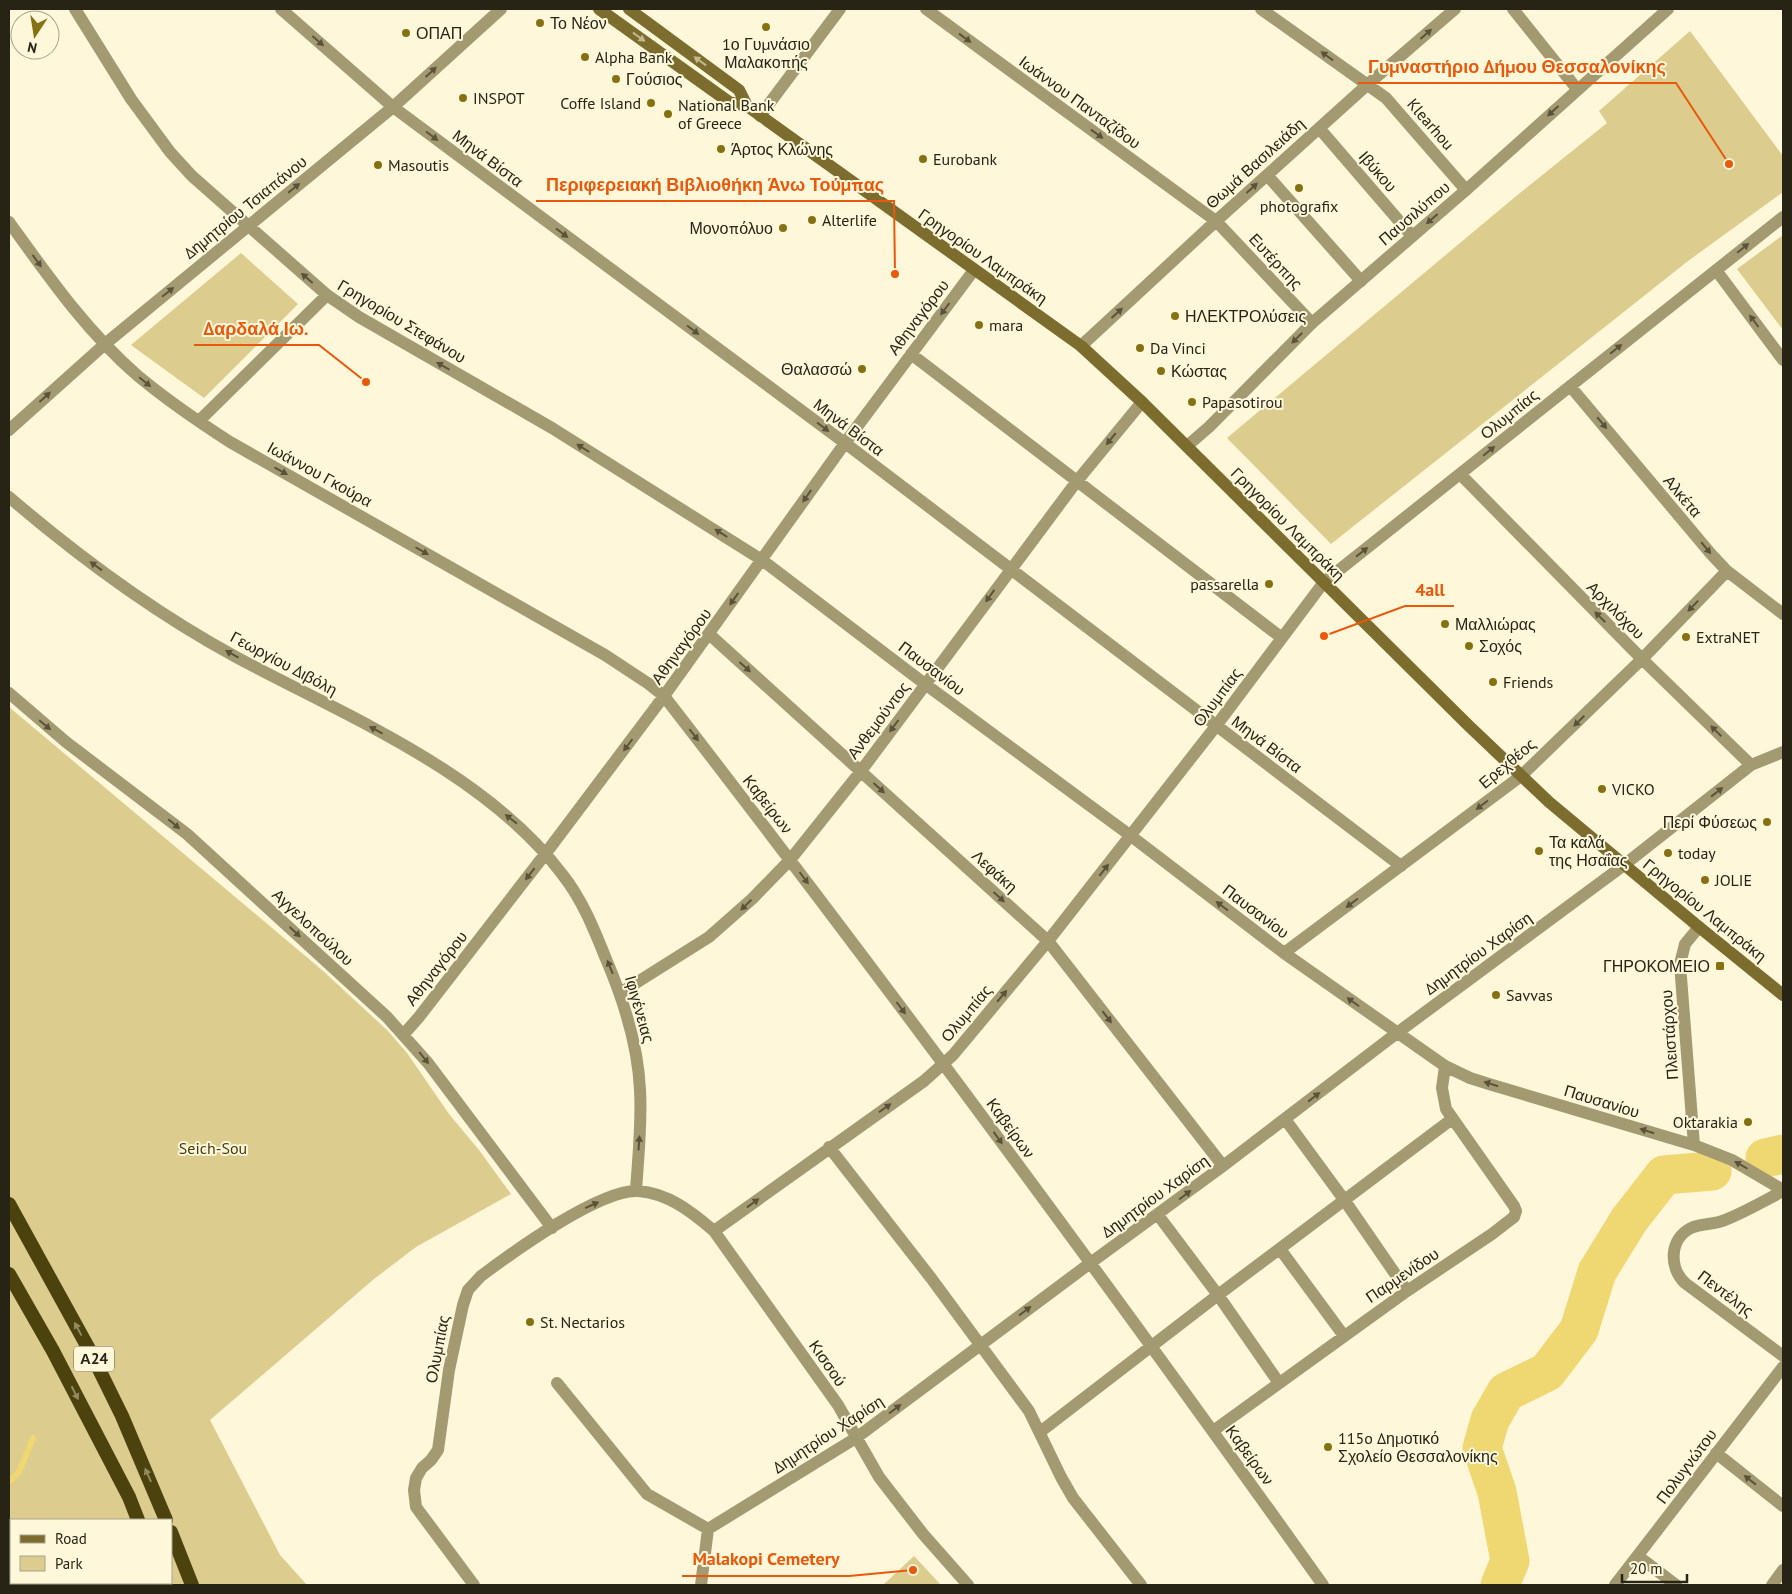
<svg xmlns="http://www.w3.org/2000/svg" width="1792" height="1594" font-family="'PT Sans',sans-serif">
<rect width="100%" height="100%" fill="#fef7da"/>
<path fill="#dccc8e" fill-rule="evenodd" d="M1690,31L1783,156V192L1688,261L1331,544L1227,438L1515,197L1607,123L1599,111Z
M1783,235V330L1737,269Z
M241,253L298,304L204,398L131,345Z
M9,707L322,970L388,1031L407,1053L449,1114L479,1150L511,1194L416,1247L374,1279L210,1420L280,1555L307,1585H9ZM11,1520H171V1583H11Z
M914,1556L941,1585H883Z"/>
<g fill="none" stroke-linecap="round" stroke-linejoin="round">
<path stroke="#efd772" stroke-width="6" d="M9,1482L19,1472L33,1438"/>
<path stroke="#efd772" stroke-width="39" d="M1765,1158L1783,1154
M1500,1585L1510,1561L1497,1492L1482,1448L1490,1420L1506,1392L1547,1372L1579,1330L1597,1272L1629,1220L1664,1175L1712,1171"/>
<path stroke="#a49a72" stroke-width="12" d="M75,9L131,99L170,152L192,176L327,295L359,317L552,428L762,560L925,684L1131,836L1284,953L1445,1066L1470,1078L1489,1084L1694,1145L1732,1160L1783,1190
M281,9L393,107L845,443L1401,866
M926,9L1216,221L1312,323
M1261,9L1386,98L1466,190
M1513,9L1577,89
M760,116L840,9
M1319,128L1412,236
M1267,175L1361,281
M9,222C48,276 87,332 138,376C167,400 199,422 230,442L605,655L649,684L664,696C890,988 1109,1285 1323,1585
M1716,270L1783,360
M1081,346L1216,221L1367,85L1455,9
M911,354L1282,638
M1570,386L1711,554L1727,571L1783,614
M199,421L327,295
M9,430L105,344L393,107L501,9
M1460,474L1642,659L1751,765
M9,497C79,557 155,613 236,657C346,716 485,772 562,874C582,899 594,929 606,959C624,1001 638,1044 640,1090C642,1124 638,1158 636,1191
M709,634L1048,941L1223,1166
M9,693L66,742L187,834L387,1017L428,1063L552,1228
M1284,953L1521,776L1642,659L1727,571
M620,993L709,937L752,899L790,860L861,771L1077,481L1142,402
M404,1034L419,1017L546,853L664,696L845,443L974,270
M1285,1119L1345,1201L1407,1291
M1694,1145L1680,964L1685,944L1699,927
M829,1147L931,1278L1029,1411L1061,1477L1073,1498L1141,1585
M1783,1191C1764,1201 1745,1212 1725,1220C1714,1225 1701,1223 1691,1228C1669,1239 1669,1268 1685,1283L1783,1356
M1158,1215L1218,1295L1279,1383
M714,1231L924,1081L953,1055L1048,941L1216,726L1324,582L1783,217
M1280,1249L1344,1336
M557,1383L647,1494L708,1529L856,1438L1089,1264L1223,1166L1397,1033L1624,865L1751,765L1783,752
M1213,1431L1407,1291L1492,1234L1514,1217L1516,1211L1514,1206L1446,1109L1442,1088L1445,1066
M1040,1432L1218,1295L1452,1119
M1716,1453L1783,1506
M1638,1556L1676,1585
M474,1585L416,1507L414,1490L416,1478L422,1468L431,1460L438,1450L449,1370L463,1305L468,1290L481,1276C513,1252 600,1189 638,1191C668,1193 692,1212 714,1231L838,1405L879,1477L923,1534L968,1585
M701,1585L708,1529
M1615,1585L1783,1367
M1772,1585L1783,1570"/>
<path stroke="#a49a72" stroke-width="12" d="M1187,446L1209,427L1312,323L1466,190L1668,9"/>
<path stroke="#7c6d2f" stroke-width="12" d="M599,9L729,102L747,106L1081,346L1142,402L1469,726L1549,802L1699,927L1783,995
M629,9L739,90L747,106"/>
<path stroke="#4c420e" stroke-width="14" d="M9,1204L90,1351L122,1416L166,1520
M9,1274L53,1351L129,1497L138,1520
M171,1532L192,1585
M163,1583L164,1585"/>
</g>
<defs><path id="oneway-solid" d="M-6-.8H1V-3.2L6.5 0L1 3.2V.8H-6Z" transform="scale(1.25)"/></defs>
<g fill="#59533b">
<use href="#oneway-solid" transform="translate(1426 34) rotate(-41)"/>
<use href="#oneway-solid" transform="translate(965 38) rotate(36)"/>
<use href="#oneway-solid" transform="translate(318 41) rotate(41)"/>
<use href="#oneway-solid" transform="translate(1327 56) rotate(-144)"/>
<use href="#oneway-solid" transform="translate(431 72) rotate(-43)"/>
<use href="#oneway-solid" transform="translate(1553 111) rotate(138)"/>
<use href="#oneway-solid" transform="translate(1097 134) rotate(36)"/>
<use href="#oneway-solid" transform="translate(432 136) rotate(37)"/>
<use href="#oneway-solid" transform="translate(294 188) rotate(-39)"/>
<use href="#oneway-solid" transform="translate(1252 188) rotate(-42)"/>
<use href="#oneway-solid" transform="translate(1432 219) rotate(139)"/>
<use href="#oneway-solid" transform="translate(562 233) rotate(37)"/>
<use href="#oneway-solid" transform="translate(1743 248) rotate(-39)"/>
<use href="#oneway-solid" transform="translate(37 261) rotate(54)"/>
<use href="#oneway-solid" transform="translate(307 278) rotate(-139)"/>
<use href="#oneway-solid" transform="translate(168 292) rotate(-39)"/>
<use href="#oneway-solid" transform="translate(945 309) rotate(127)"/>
<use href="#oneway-solid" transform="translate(1117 313) rotate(-42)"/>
<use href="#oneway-solid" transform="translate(1754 321) rotate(-127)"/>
<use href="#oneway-solid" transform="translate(693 330) rotate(37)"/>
<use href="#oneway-solid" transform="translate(1297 338) rotate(135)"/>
<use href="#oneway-solid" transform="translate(1616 349) rotate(-39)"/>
<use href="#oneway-solid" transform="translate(443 366) rotate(-150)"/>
<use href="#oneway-solid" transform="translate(145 382) rotate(39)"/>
<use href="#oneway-solid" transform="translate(45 397) rotate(-42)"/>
<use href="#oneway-solid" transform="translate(1602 423) rotate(50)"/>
<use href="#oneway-solid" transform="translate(823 427) rotate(37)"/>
<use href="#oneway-solid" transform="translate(1111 439) rotate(129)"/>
<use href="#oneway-solid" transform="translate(583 448) rotate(-148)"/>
<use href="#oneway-solid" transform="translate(1489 451) rotate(-39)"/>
<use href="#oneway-solid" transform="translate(281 471) rotate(29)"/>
<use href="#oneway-solid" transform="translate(807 496) rotate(125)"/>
<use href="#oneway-solid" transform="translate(721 533) rotate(-148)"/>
<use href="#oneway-solid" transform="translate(1706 548) rotate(50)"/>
<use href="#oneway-solid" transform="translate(422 551) rotate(30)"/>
<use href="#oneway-solid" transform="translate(1362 552) rotate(-38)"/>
<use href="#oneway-solid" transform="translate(96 566) rotate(-144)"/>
<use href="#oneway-solid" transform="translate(990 596) rotate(126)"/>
<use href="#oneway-solid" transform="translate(734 599) rotate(125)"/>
<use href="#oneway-solid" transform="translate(1693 606) rotate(134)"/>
<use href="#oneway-solid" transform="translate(1600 617) rotate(-135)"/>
<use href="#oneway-solid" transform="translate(232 654) rotate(-151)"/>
<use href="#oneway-solid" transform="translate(745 667) rotate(42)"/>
<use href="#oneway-solid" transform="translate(1579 721) rotate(136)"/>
<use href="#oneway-solid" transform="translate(45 725) rotate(40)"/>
<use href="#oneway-solid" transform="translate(894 726) rotate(127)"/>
<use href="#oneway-solid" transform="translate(376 730) rotate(-152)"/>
<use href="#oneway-solid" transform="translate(1716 731) rotate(-136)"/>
<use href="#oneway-solid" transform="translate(694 735) rotate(52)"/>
<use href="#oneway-solid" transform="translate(628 745) rotate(127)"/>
<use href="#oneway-solid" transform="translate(879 788) rotate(42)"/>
<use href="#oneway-solid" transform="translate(1717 792) rotate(-38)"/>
<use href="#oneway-solid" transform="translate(1482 805) rotate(143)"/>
<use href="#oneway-solid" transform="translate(511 819) rotate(-142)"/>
<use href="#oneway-solid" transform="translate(174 824) rotate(40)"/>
<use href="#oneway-solid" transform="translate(1104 870) rotate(-52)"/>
<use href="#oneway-solid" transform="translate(530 874) rotate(128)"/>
<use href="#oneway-solid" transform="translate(804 878) rotate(53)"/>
<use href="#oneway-solid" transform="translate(999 897) rotate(42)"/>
<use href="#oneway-solid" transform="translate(1352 903) rotate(143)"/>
<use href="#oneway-solid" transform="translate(746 905) rotate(136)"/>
<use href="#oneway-solid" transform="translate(1222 906) rotate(-143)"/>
<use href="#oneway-solid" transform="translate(295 932) rotate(43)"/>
<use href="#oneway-solid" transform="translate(610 967) rotate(-112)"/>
<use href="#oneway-solid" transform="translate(1002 996) rotate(-50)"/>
<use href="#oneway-solid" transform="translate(1353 1002) rotate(-145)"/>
<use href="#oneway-solid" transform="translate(901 1008) rotate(53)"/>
<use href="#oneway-solid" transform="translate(1107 1017) rotate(52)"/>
<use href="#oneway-solid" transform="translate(424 1058) rotate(51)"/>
<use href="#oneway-solid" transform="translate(1491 1084) rotate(-163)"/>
<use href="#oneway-solid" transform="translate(1314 1097) rotate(-38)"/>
<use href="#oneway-solid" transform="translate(885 1108) rotate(-35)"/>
<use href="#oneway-solid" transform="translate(1647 1131) rotate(-163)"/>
<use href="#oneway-solid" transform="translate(998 1138) rotate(54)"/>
<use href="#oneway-solid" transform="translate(639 1143) rotate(-86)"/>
<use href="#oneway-solid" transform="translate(1741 1165) rotate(-150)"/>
<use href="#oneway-solid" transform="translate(1185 1195) rotate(-37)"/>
<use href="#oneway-solid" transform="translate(753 1203) rotate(-36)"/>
<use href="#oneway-solid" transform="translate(592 1205) rotate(-24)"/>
<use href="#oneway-solid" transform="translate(1025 1311) rotate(-37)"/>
<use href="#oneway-solid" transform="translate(895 1409) rotate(-37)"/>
<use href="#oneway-solid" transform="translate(1750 1480) rotate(-142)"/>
</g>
<g fill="#c4b98d">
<use href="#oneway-solid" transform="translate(639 37) rotate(36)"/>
<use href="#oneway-solid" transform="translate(700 61) rotate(-144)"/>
</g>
<g fill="#938a60">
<use href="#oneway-solid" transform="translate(78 1329) rotate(-118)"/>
<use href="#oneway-solid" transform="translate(75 1393) rotate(63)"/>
<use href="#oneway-solid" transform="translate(148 1475) rotate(-114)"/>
</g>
<g fill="#857112" stroke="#fef7da" stroke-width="2">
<circle cx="540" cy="23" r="5"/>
<circle cx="766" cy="27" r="5"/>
<circle cx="406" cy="33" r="5"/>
<circle cx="585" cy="57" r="5"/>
<circle cx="616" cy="79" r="5"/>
<circle cx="463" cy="98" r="5"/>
<circle cx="651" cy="103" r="5"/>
<circle cx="668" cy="114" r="5"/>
<circle cx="721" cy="149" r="5"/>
<circle cx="923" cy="159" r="5"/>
<circle cx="378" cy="165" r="5"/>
<circle cx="1299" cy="188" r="5"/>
<circle cx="812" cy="220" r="5"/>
<circle cx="783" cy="228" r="5"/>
<circle cx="1175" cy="316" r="5"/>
<circle cx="979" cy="325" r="5"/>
<circle cx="1140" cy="348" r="5"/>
<circle cx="862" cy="369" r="5"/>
<circle cx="1161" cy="371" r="5"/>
<circle cx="1192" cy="402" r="5"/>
<circle cx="1269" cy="584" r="5"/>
<circle cx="1445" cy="624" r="5"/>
<circle cx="1686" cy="637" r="5"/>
<circle cx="1469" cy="646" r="5"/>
<circle cx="1493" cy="682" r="5"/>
<circle cx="1602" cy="789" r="5"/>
<circle cx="1767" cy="822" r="5"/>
<circle cx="1539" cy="851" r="5"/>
<circle cx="1668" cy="853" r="5"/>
<circle cx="1705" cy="880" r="5"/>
<rect x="1715" y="961" width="10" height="10" rx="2.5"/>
<circle cx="1496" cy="995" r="5"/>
<circle cx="1748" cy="1122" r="5"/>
<circle cx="530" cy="1322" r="5"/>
<circle cx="1328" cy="1447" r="5"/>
</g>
<g text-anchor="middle" stroke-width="4" stroke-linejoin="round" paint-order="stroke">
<rect fill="#fef7da" stroke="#686351" stroke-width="1" x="74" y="1346.5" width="40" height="25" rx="4"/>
<g font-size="15" font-weight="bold" fill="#272416">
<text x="94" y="1364">Α24</text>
</g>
<g font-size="16" fill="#272416" stroke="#fef7da" text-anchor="start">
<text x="550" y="29">Το Νέον</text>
<text x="416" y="39">ΟΠΑΠ</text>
<text x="766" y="50" text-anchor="middle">1ο Γυμνάσιο<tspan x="766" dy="18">Μαλακοπής</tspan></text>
<text x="595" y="63">Alpha Bank</text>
<text x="626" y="85">Γούσιος</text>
<text x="473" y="104">INSPOT</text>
<text x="641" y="109" text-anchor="end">Coffe Island</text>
<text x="678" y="111">National Bank<tspan x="678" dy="18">of Greece</tspan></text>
<text x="731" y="155">Άρτος Κλώνης</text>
<text x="933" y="165">Eurobank</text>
<text x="388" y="171">Masoutis</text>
<text x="1299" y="212" text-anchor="middle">photografix</text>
<text x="822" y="226">Alterlife</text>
<text x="773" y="234" text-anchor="end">Μονοπόλυο</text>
<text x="1185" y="322">ΗΛΕΚΤΡΟλύσεις</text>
<text x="989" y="331">mara</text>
<text x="1150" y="354">Da Vinci</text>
<text x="852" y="375" text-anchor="end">Θαλασσώ</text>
<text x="1171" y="377">Κώστας</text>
<text x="1202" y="408">Papasotirou</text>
<text x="1259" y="590" text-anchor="end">passarella</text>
<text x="1455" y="630">Μαλλιώρας</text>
<text x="1696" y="643">ExtraNET</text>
<text x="1479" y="652">Σοχός</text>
<text x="1503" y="688">Friends</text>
<text x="1612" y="795">VICKO</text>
<text x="1757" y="828" text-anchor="end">Περί Φύσεως</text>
<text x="1549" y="848">Τα καλά<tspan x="1549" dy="18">της Ησαΐας</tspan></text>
<text x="1678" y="859">today</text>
<text x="1715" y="886">JOLIE</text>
<text x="1710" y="972" text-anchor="end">ΓΗΡΟΚΟΜΕΙΟ</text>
<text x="1506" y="1001">Savvas</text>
<text x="1738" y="1128" text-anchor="end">Oktarakia</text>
<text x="540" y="1328">St. Nectarios</text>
<text x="1338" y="1444">115o Δημοτικό<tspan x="1338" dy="18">Σχολείο Θεσσαλονίκης</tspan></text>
</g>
<g font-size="16" fill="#272416" stroke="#fef7da">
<text transform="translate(1080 102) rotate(36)" y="6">Ιωάννου Πανταζίδου</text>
<text transform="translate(1431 124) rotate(49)" y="6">Klearhou</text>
<text transform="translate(488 158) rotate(37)" y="6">Μηνά Βίστα</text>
<text transform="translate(1255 163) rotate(-42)" y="6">Θωμά Βασιλειάδη</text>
<text transform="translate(1378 171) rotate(49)" y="6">Ιβύκου</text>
<text transform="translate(245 207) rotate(-39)" y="6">Δημητρίου Τσιαπάνου</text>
<text transform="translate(1414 213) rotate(-41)" y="6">Παυσιλύπου</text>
<text transform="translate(983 256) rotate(35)" y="6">Γρηγορίου Λαμπράκη</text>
<text transform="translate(1276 261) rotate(47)" y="6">Ευτέρπης</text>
<text transform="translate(918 317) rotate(-53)" y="6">Αθηναγόρου</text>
<text transform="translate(402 321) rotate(31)" y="6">Γρηγορίου Στεφάνου</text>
<text transform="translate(1509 414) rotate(-39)" y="6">Ολυμπίας</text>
<text transform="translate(849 427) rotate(37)" y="6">Μηνά Βίστα</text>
<text transform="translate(320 474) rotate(29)" y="6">Ιωάννου Γκούρα</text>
<text transform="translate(1683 496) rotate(50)" y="6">Αλκέτα</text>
<text transform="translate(1288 524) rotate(45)" y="6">Γρηγορίου Λαμπράκη</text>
<text transform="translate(1616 610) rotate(45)" y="6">Αρχιλόχου</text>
<text transform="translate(681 646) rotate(-54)" y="6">Αθηναγόρου</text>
<text transform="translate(284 663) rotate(28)" y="6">Γεωργίου Διβόλη</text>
<text transform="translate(932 668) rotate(37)" y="6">Παυσανίου</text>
<text transform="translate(1217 697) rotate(-53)" y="6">Ολυμπίας</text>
<text transform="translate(878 720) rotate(-53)" y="6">Ανθεμούντος</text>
<text transform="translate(1267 744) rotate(37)" y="6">Μηνά Βίστα</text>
<text transform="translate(1507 763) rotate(-40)" y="6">Ερεχθέος</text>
<text transform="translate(768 804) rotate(52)" y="6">Καβείρων</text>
<text transform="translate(995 871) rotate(42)" y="6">Λεφάκη</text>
<text transform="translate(1705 910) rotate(39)" y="6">Γρηγορίου Λαμπράκη</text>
<text transform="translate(1256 911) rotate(37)" y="6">Παυσανίου</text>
<text transform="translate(313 927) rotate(43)" y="6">Αγγελοπούλου</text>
<text transform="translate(1478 953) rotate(-36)" y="6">Δημητρίου Χαρίση</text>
<text transform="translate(436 968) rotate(-52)" y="6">Αθηναγόρου</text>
<text transform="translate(640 1009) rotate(74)" y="6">Ιφιγένειας</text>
<text transform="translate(966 1013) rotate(-50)" y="6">Ολυμπίας</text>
<text transform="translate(1669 1035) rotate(-94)" y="6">Πλειστάρχου</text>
<text transform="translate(1602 1101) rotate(17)" y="6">Παυσανίου</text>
<text transform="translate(1011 1128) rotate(54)" y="6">Καβείρων</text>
<text transform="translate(1155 1196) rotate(-36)" y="6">Δημητρίου Χαρίση</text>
<text transform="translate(1402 1275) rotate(-34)" y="6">Παρμενίδου</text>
<text transform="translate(1726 1293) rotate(37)" y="6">Πεντέλης</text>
<text transform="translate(437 1349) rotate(-79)" y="6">Ολυμπίας</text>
<text transform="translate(828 1363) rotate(55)" y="6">Κισσού</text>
<text transform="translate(828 1434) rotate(-33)" y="6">Δημητρίου Χαρίση</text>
<text transform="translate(1250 1455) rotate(54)" y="6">Καβείρων</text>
<text transform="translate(1686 1466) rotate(-53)" y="6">Πολυγνώτου</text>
</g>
<g font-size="16" fill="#453b10" stroke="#fef7da">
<text x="213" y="1154">Seich-Sou</text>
</g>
</g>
<path fill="none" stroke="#e8590c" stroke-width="2" d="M1729 164L1676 83H1358M895 274L894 201H536M366 382L319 345H194M1324 636L1405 606H1454M913 1570L849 1576H682"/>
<g fill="#e8590c" stroke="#fef7da" stroke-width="2">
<circle cx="1729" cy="164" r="5"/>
<circle cx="895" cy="274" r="5"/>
<circle cx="366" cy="382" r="5"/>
<circle cx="1324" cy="636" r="5"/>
<circle cx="913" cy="1570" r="5"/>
</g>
<g font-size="18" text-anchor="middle" font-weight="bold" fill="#e8590c" stroke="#fef7da" stroke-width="4" stroke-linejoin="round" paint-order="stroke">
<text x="1517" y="73">Γυμναστήριο Δήμου Θεσσαλονίκης</text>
<text x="715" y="191">Περιφερειακή Βιβλιοθήκη Άνω Τούμπας</text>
<text x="256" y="335">Δαρδαλά Ιω.</text>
<text x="1430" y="596">4all</text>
<text x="766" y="1565">Malakopi Cemetery</text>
</g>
<rect width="1792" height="1594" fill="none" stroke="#272416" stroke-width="20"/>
<rect x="10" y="1519" width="162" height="65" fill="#fef7da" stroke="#a8a38c"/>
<rect x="20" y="1535" width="25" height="8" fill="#7c6d2f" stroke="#a8a38c"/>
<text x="55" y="1544" font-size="15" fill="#272416">Road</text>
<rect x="20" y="1556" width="25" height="15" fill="#dccc8e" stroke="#a8a38c"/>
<text x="55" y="1569" font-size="15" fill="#272416">Park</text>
<g transform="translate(35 35) rotate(192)"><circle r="24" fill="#fef7da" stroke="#a8a38c"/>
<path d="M0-4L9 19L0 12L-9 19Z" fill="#857112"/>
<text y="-8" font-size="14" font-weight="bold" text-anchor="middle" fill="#272416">N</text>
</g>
<path d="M1622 1574v8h65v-8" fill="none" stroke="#272416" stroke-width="2.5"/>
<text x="1630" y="1574" font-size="15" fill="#272416" stroke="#fef7da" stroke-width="4" paint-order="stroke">20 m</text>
</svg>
